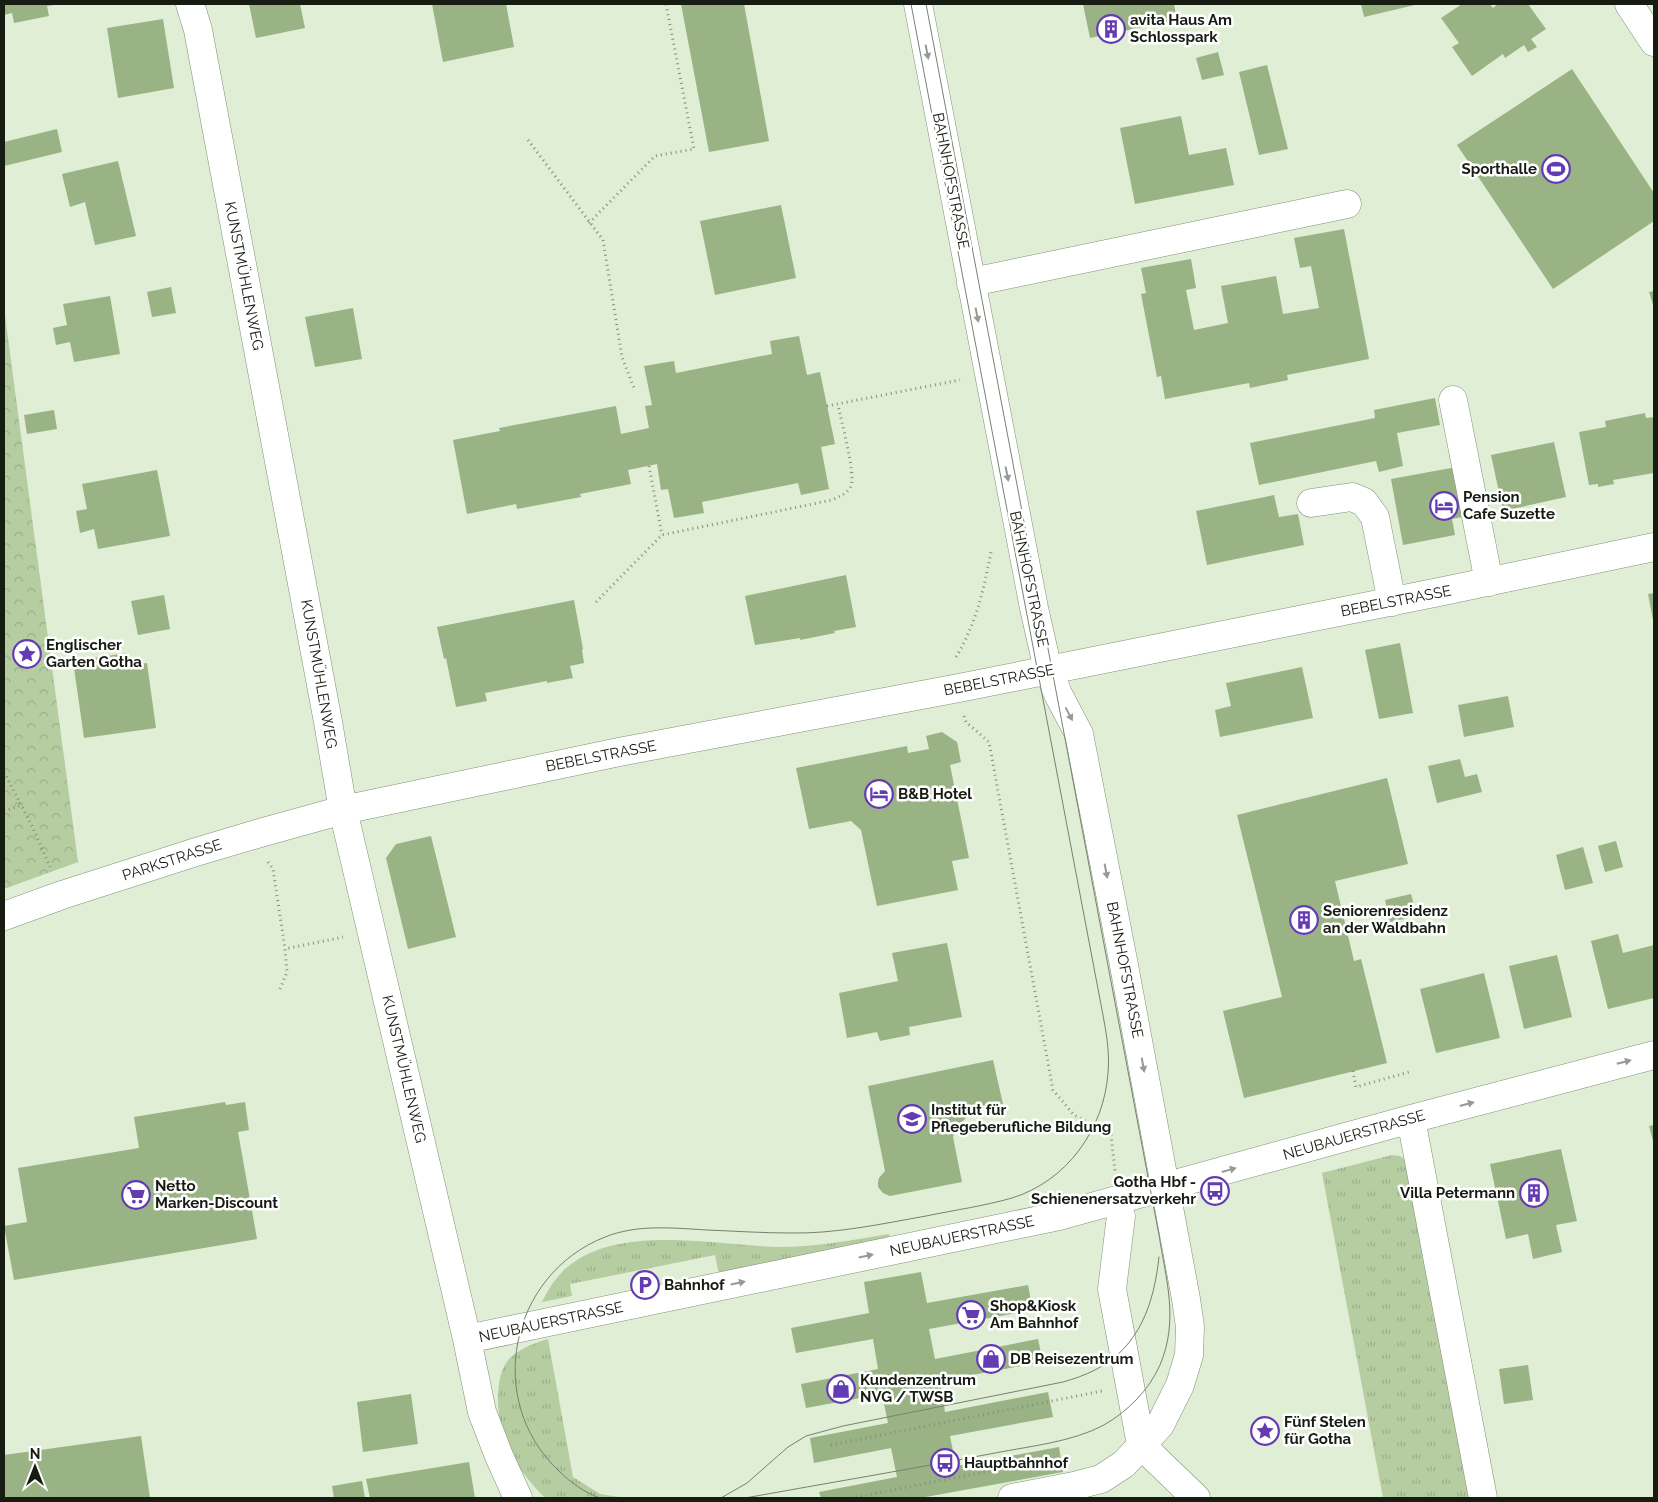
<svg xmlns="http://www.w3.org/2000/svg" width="1658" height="1502" font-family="Raleway,sans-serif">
<defs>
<pattern id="grass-tufts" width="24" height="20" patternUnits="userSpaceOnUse" patternTransform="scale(1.25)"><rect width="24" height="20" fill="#b5cda1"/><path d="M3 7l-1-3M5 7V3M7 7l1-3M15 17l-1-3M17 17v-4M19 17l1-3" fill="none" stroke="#9baf8a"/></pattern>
<pattern id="park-crowns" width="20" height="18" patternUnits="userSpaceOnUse" patternTransform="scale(1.25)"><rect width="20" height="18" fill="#b5cda1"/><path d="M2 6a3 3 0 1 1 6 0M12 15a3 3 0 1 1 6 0" fill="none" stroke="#9baf8a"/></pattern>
</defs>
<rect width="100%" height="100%" fill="#dfeed4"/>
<path fill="url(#grass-tufts)" d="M1392,1155L1400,1156L1405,1160L1471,1498H1383L1322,1173Z
M889,1234L890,1240L719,1275L715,1255L570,1284L572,1296L542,1302C546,1294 550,1286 556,1279C604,1219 713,1246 780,1247C816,1247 853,1240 889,1234Z
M548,1339L573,1477L600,1494L625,1498H545C531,1484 510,1458 504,1439C497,1417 493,1375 510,1358C520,1348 535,1343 548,1339Z"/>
<path fill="url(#park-crowns)" d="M4,308L78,862L4,889Z"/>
<path fill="#9ab385" d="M4,4H54V5L47,6L49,16L14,23L12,13L4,15Z
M249,4H300L305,28L256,38Z
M432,4H506L514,47L443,62Z
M681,4H744L769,141L709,152Z
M1083,4H1174L1177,20L1090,38Z
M1361,4H1419L1364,17Z
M1462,4H1490L1493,8L1498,4H1528L1546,29L1531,39L1537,47L1528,52L1524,45L1505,58L1503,54L1472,76L1452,47L1459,43L1441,18Z
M163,19L174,88L118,98L107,28Z
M1218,52L1224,75L1202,80L1196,58Z
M1267,65L1288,149L1259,155L1239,72Z
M1572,69L1654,193V221L1553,289L1457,145Z
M1181,116L1189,155L1226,148L1234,185L1135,204L1120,128Z
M57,129L62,152L4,166V142Z
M118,161L136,236L95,245L85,202L70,207L62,174Z
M781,205L796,278L715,295L700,221Z
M1344,229L1369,359L1287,375L1288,380L1250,388L1249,383L1165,399L1161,376L1157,377L1141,294L1146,293L1141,268L1191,259L1196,288L1186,290L1194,330L1228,323L1221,286L1276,276L1283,314L1319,308L1311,266L1300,268L1294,238Z
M171,287L176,313L152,317L147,292Z
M1654,291V308L1649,292Z
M110,296L120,354L74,362L70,342L56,345L53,328L67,325L63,304Z
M353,308L362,359L315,367L305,317Z
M799,336L807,375L820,372L835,444L821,447L829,489L801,495L798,483L702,502L704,513L674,518L668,489L661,490L657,464L628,470L631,484L580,494L581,497L517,509L516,504L467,514L453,440L500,431L499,428L616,406L621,434L649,428L645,406L652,405L644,366L674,361L676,373L772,354L770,341Z
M1435,398L1440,425L1397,433L1403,466L1379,472L1376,461L1259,485L1250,443L1375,418L1374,410Z
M54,410L57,429L27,434L24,415Z
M1645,413L1646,418L1654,417V473L1613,480L1614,484L1598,487V484L1589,485L1579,432L1606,427L1605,421Z
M1554,442L1566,497L1503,511L1491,455Z
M1462,466L1472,515L1452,519L1455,535L1403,545L1391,479Z
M157,470L170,536L98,549L94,529L80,533L76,511L87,509L82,484Z
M1274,495L1279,517L1298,514L1304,545L1207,565L1196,511Z
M846,575L856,627L834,631L835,633L800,640V638L755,645L745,596Z
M1654,593V620H1653L1648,594Z
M164,595L170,629L138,635L131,601Z
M574,600L583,649L582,650L584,663L570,666L573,678L547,683V681L485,693L487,701L456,707L446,658L444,659L437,627Z
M1400,643L1413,713L1379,719L1365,650Z
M127,653L129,665L147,663L156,728L84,738L73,661Z
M1302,667L1313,718L1220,737L1215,710L1231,706L1226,683Z
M1508,696L1514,727L1464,737L1458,705Z
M942,732L957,742L961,762L950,765L969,858L952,861L958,890L877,906L861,830L851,821L809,829L796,768L907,746L908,753L929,749L926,736Z
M1460,759L1465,777L1477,774L1482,792L1437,803L1428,766Z
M1387,778L1408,864L1335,881L1354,961L1361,959L1387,1063L1244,1098L1223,1011L1282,997L1237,815Z
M431,836L456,937L408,949L386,858L396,844Z
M1616,841L1623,867L1605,872L1598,846Z
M1583,847L1593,883L1565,890L1556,855Z
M1411,894L1417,916L1390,922L1385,900Z
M1618,934L1623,953L1654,945V998L1608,1009L1591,941Z
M947,943L962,1017L909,1027L910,1035L880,1041L877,1032L847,1038L839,993L898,981L892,953Z
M1557,955L1572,1017L1524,1029L1509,966Z
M1484,973L1500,1038L1436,1053L1420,989Z
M993,1060L1003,1104L978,1110L969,1114L957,1128L953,1137L962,1182L890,1196L883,1193L878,1187V1182L879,1178L885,1171L868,1086Z
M225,1102L226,1105L245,1102L249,1130L238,1132L257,1239L14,1280L4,1226L27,1222L18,1168L139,1148L134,1117Z
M1654,1125V1145L1649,1126Z
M1561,1149L1577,1221L1556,1225L1562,1252L1533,1259L1528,1234L1506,1239L1490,1164Z
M921,1272L927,1303L1028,1285L1033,1310L929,1329L935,1359L1038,1339L1043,1362L940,1381L945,1412L1048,1392L1053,1417L950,1436L956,1466L1059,1447L1063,1472L920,1498H821L819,1492L897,1477L891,1448L814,1463L810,1438L888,1423L882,1394L806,1408L801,1384L878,1369L873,1339L796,1353L791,1328L869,1313L864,1282Z
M1528,1365L1533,1400L1504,1404L1499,1369Z
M411,1394L418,1444L363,1452L357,1402Z
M141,1436L150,1498H4V1455Z
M469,1462L475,1498H370L366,1479Z
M362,1481L365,1498H334L332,1486Z"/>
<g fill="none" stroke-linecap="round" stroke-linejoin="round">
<defs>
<path id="minor" d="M190,4L198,30L328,722L343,810L467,1339L482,1412L499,1456L518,1498
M918,4L1034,608L1048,670L1058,694L1079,734L1123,960L1186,1299L1190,1327L1189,1355L1180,1385L1160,1425L1124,1464L1101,1479L1074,1486L1012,1498
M1629,4L1654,42
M971,284L977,281L1347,204
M1453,400L1489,582
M1311,503L1352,497L1364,502L1375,517L1392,602
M4,916L62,895L196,852L260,833L343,810L619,752L959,688L1439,592L1654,547
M1411,1119L1483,1498
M1121,1216L1112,1289L1141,1445L1196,1498
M467,1339L1059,1216L1411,1119L1654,1055"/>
</defs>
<use href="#minor" stroke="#839078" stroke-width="29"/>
<path stroke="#858f7d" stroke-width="3" stroke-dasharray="1 4" stroke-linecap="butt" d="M528,140L603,240L622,357L634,388
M589,223L655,156L694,149L666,4
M827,406L960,380
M649,466L662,535
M596,602L662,535L832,500C840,496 847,494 851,486C856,476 841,419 838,405
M956,657C976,624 984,589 991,552
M964,716L966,722L989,742L1053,1090L1074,1115L1111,1135L1115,1171
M4,772L32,826L50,867
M4,811L22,805
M268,862L273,869L285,949
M280,989L287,972L285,949L343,937
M1353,1071L1356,1087L1409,1072
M831,1445L1102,1391
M851,1498L1000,1469"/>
<use href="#minor" stroke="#fff" stroke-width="28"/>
<path stroke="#778170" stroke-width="1" d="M600,1498C584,1492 571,1483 559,1471C484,1401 509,1275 605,1237C638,1224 672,1228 707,1230C734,1231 762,1233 790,1233C835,1234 881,1224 926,1216C955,1210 984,1206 1012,1198C1067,1181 1104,1129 1108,1073C1110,1052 1106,1031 1102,1010L911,4
M721,1498L747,1483L788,1447L806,1436L843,1426L1063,1382C1074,1379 1085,1375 1095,1370C1140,1347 1154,1303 1159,1257
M745,1498C828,1483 912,1469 995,1453C1031,1446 1072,1442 1104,1425C1128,1411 1149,1390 1160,1365C1179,1320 1166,1280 1159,1235L926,4"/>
</g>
<defs><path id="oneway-solid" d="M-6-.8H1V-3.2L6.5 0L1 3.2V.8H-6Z" transform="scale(1.25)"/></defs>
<g fill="#979995">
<use href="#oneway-solid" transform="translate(927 52) rotate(79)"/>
<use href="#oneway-solid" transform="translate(977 315) rotate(79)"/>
<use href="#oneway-solid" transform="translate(1007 474) rotate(79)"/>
<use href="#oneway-solid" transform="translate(1069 714) rotate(62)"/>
<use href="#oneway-solid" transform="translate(1106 871) rotate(79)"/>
<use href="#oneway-solid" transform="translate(1624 1062) rotate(-14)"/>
<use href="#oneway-solid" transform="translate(1143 1065) rotate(80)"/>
<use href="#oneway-solid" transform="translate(1467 1104) rotate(-15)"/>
<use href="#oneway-solid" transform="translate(1229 1170) rotate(-16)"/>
<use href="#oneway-solid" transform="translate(866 1256) rotate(-12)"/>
<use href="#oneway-solid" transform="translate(738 1283) rotate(-12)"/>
</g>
<defs>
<symbol id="building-ring" viewBox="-11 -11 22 22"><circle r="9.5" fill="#fff" stroke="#643bb3" stroke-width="1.5"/><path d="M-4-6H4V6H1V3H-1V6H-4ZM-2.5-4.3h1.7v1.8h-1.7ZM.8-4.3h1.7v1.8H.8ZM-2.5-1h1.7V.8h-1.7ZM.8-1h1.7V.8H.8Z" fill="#643bb3"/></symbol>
<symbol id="stadium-ring" viewBox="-11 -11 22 22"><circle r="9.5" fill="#fff" stroke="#643bb3" stroke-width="1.5"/><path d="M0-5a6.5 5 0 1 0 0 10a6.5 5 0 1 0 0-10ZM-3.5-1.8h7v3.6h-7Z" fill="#643bb3"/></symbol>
<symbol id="hotel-ring" viewBox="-11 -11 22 22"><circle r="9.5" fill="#fff" stroke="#643bb3" stroke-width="1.5"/><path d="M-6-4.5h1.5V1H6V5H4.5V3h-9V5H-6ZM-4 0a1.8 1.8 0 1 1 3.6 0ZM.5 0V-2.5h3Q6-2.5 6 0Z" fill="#643bb3"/></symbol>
<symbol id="sight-ring" viewBox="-11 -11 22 22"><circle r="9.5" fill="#fff" stroke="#643bb3" stroke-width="1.5"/><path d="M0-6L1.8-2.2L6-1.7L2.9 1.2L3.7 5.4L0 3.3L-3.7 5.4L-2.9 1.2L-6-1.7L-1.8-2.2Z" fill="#643bb3"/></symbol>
<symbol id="school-ring" viewBox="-11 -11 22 22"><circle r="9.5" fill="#fff" stroke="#643bb3" stroke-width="1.5"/><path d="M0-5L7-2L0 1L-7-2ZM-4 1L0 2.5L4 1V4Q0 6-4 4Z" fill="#643bb3"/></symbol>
<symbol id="bus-ring" viewBox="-11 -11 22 22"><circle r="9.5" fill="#fff" stroke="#643bb3" stroke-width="1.5"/><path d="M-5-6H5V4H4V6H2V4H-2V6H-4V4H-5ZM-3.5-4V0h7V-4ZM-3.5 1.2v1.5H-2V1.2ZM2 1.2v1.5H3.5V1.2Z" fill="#643bb3"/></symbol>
<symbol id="supermarket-ring" viewBox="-11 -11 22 22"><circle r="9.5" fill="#fff" stroke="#643bb3" stroke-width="1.5"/><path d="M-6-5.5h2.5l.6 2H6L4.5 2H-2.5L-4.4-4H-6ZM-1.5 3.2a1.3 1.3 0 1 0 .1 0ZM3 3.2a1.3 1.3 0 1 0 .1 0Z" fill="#643bb3"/></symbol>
<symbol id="parking-ring" viewBox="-11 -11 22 22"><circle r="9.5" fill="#fff" stroke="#643bb3" stroke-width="1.5"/><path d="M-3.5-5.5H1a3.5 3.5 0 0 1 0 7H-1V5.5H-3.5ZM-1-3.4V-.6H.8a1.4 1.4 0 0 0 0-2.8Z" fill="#643bb3"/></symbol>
<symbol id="shop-ring" viewBox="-11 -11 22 22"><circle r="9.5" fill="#fff" stroke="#643bb3" stroke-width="1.5"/><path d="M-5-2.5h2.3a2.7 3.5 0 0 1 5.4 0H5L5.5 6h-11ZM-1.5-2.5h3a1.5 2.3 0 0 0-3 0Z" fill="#643bb3"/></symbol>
</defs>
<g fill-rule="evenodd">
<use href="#building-ring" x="1095" y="13" width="32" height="32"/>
<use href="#stadium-ring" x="1540" y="153" width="32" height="32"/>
<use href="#hotel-ring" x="1428" y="490" width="32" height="32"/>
<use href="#sight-ring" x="11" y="638" width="32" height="32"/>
<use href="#hotel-ring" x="863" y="778" width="32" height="32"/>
<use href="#building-ring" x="1288" y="904" width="32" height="32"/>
<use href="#school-ring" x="896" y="1103" width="32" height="32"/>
<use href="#bus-ring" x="1199" y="1175" width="32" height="32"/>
<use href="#building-ring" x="1518" y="1177" width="32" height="32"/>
<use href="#supermarket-ring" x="120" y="1179" width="32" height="32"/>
<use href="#parking-ring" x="629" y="1269" width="32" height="32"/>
<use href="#supermarket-ring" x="955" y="1299" width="32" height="32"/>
<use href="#shop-ring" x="975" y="1343" width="32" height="32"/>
<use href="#shop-ring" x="825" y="1373" width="32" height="32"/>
<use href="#sight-ring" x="1249" y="1415" width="32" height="32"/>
<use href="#bus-ring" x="929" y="1447" width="32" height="32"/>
</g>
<g text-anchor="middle" stroke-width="5" stroke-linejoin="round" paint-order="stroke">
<g font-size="15" font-weight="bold" fill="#171c13" stroke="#fff" text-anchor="start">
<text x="1130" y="25">avita Haus Am<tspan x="1130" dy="17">Schlosspark</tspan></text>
<text x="1537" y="174" text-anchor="end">Sporthalle</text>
<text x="1463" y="502">Pension<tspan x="1463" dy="17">Cafe Suzette</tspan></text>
<text x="46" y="650">Englischer<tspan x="46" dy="17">Garten Gotha</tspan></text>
<text x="898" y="799">B&amp;B Hotel</text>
<text x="1323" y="916">Seniorenresidenz<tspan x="1323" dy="17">an der Waldbahn</tspan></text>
<text x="931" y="1115">Institut für<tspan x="931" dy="17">Pflegeberufliche Bildung</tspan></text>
<text x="1196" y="1187" text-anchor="end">Gotha Hbf -<tspan x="1196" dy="17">Schienenersatzverkehr</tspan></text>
<text x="155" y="1191">Netto<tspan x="155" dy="17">Marken-Discount</tspan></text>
<text x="1515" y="1198" text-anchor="end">Villa Petermann</text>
<text x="664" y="1290">Bahnhof</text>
<text x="990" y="1311">Shop&amp;Kiosk<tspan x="990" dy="17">Am Bahnhof</tspan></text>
<text x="1010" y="1364">DB Reisezentrum</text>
<text x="860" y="1385">Kundenzentrum<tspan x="860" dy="17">NVG / TWSB</tspan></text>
<text x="1284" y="1427">Fünf Stelen<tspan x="1284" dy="17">für Gotha</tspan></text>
<text x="964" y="1468">Hauptbahnhof</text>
</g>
<g font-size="15" fill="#171c13" stroke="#fff">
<text transform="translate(951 181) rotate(79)" y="5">BAHNHOFSTRASSE</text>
<text transform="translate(244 276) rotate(79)" y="5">KUNSTMÜHLENWEG</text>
<text transform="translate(1029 579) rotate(78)" y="5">BAHNHOFSTRASSE</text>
<text transform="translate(1396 601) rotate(-11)" y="5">BEBELSTRASSE</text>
<text transform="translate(319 674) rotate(80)" y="5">KUNSTMÜHLENWEG</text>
<text transform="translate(999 680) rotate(-11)" y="5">BEBELSTRASSE</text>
<text transform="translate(601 756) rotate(-11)" y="5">BEBELSTRASSE</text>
<text transform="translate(172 860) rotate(-18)" y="5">PARKSTRASSE</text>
<text transform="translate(1125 970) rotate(79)" y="5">BAHNHOFSTRASSE</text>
<text transform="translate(404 1069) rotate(77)" y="5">KUNSTMÜHLENWEG</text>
<text transform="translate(1354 1135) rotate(-16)" y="5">NEUBAUERSTRASSE</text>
<text transform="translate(962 1236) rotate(-12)" y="5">NEUBAUERSTRASSE</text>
<text transform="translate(551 1322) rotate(-12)" y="5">NEUBAUERSTRASSE</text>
</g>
</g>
<rect width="1658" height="1502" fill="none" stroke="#171c13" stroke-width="10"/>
<g transform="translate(35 1467)" stroke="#ffffff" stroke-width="4" paint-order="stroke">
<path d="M0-4L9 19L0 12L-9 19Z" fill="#171c13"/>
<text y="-8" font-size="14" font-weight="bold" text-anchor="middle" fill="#171c13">N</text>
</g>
</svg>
